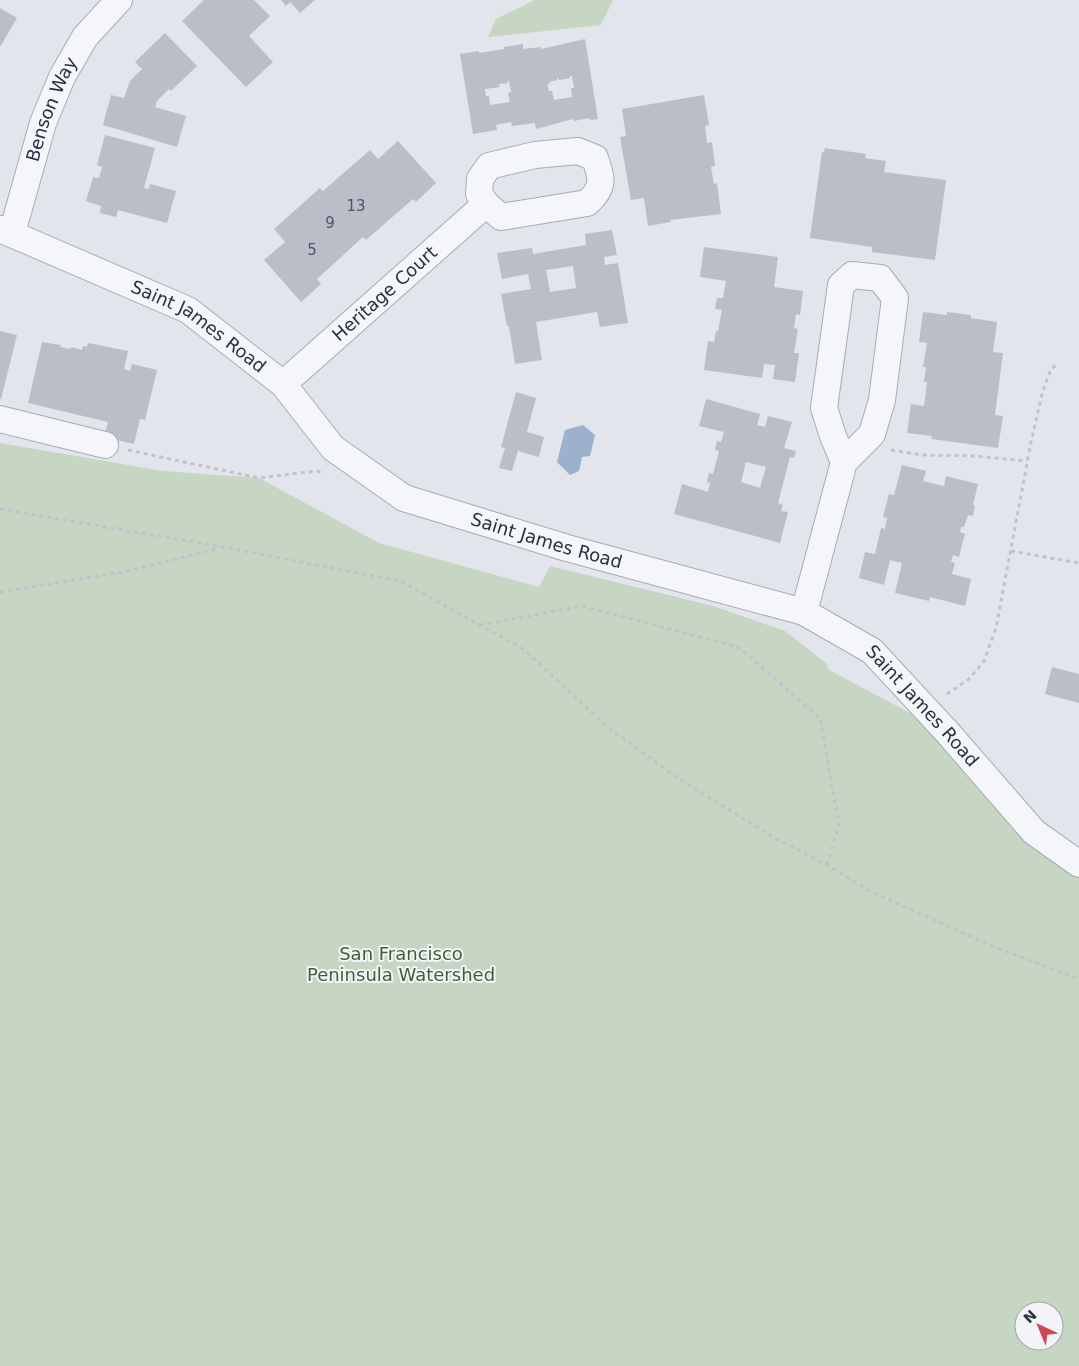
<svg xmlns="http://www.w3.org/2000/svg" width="1079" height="1366" font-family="'DejaVu Sans',sans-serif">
<rect width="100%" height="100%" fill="#e2e5eb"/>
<path fill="#c7d5c3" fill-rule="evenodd" d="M535,0H613L601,25L488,37L496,19Z
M0,443L163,471L259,478L379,543L539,587L550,566L713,606L785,631L826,663L829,670L948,733L1079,864V1366H0ZM1024,1311H1054V1341H1024Z"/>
<path fill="#9cb1cb" d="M583,425L595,435L590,456L582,457L579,471L570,475L557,462L565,430Z"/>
<path fill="#b9bec8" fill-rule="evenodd" d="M204,0H254L270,16L249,36L273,62L246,87L182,21Z
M281,0H315L300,13L290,2L286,6Z
M0,8L17,18L0,47Z
M165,33L197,66L171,91L169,89L157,101L155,107L186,116L177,147L103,125L111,95L124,98L130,81L142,69L135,62Z
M585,39L598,119L590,120L589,118L574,121L573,119L536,129L535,123L512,126L511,122L496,125L497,130L473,134L460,54L479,51V53L504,49V47L523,44V49L541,47V49ZM570,76H572L574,88H571L572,97L554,100L552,91H549L547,84H550L549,82L557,80V78H558L559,80L570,78ZM507,81H509L511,92L508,93L510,102L490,105L489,96H486L485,89L500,87L499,84L508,83Z
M704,95L709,125L705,126L707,143L712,142L715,166L711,167L714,184L717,183L721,214L670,220L671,222L648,226L644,198L631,200L620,137L626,136L622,109Z
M105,135L155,148L144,188L149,189L150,184L176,191L167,223L118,210L116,217L100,213L101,206L86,201L93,177L99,178L102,167L97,165Z
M398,141L436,183L416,202L413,199L366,240L363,237L317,279L321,284L301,302L264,260L285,242L274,229L320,188L323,191L370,150L378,159Z
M825,148L866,154L865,158L886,161L884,172L946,180L935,260L872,252V247L810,238L822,152H824Z
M612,230L617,255L604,257L605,265L618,263L628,323L600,327L597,312L536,322L542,360L515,364L509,326H507L501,294L531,289L528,274L502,279L497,253L532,248L533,254L586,245L585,234ZM573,266L576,288L550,292L546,270Z
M704,247L778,257L774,287L803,291L800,315L796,314L794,328L798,329L794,353H799L795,382L773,379L775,365L764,364L762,378L704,370L708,341L714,342L716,331H718L722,310L715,309L717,298H723L726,281L700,277Z
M923,312L947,315V312L971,315V318L997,322L993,352L1003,353L995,415L1003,416L998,448L931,439L932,436L907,433L911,404L924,406L927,382H924L926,367H923L927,343L919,342Z
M0,331L17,335L1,399H0Z
M42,342L61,345L60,347L70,349L71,347L82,350L83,346L87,347L88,343L128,351L124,369L130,371L132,364L157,370L145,420L140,419L134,444L104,437L108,422L28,403Z
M516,392L536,398L527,432L544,437L539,457L518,451L512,471L499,468L505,448L501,447Z
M706,399L760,414L757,425L765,427L768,416L792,422L784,448L796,451L794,458L790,457L778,503L783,505L781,511L788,512L780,543L674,514L682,484L708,492L710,483L707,482L709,473L713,474L719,451L715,450L717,441L721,442L724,432L699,426ZM746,462L766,467L760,488L741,482Z
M902,465L926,471L923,481L944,486L946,476L978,484L973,505L975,506L973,516L968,515L964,527H961L960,532L965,534L959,557L953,555L951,562L955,563L952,574L971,579L965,606L930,597L929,601L895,593L902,563L890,560L884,585L859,578L865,552L875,554L881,528L885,529L887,518L883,517L889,494L894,495Z
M1052,667L1079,674V703L1045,694Z"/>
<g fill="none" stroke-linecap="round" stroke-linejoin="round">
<defs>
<g id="minor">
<path d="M578,151L595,158C602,179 605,187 587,203L501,217L486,204L479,194L480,179L489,166L535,155Z"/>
<path id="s1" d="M0,229L188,310L283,384L333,448L404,498L567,548L804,612L872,651L948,733L1034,832L1079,864"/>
<path id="s2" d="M12,233L43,123L62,77L85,37L119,0"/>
<path id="s3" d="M283,384L486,204"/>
<path d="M0,419L105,445"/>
<path d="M804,612L844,462L872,434L882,400L895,298L880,278L852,275L841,285L824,408L833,436L844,462"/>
</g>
</defs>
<use href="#minor" stroke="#a7acb5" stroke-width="28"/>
<path stroke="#c0c3ca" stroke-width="3" stroke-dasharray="4 4" stroke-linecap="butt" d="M128,450L259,478L316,471L321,472
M891,450L922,455L975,456L1027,461
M0,509L223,547L400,581L525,650L605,725L679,779L773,837L827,865L870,891L992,946L1079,979
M1011,551L1079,563
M0,592L123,572L220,548
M480,625L582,606L738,647L820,718L839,824L827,865
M947,694L969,679L984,661L996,628L1031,442L1043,390L1051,369L1057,365"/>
<use href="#minor" stroke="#f5f6f9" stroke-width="26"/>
</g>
<g text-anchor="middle" stroke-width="4" stroke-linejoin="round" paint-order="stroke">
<g font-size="15" fill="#4d5564">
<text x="356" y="211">13</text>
<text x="330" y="228">9</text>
<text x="312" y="255">5</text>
</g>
<g font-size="18" fill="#293243" stroke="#f2f4f8">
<text dy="6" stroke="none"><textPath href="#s2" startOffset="130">Benson Way</textPath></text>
<text dy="6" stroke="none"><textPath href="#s3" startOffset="136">Heritage Court</textPath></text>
<text dy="6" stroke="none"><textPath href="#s1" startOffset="222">Saint James Road</textPath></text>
<text dy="6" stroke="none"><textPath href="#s1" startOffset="642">Saint James Road</textPath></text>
<text dy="6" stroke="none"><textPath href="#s1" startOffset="1062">Saint James Road</textPath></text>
</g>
<g font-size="18" fill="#3d5f36" stroke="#f2f4f8">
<text x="401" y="960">San Francisco<tspan x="401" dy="21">Peninsula Watershed</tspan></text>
</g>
</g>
<g transform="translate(1039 1326) rotate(316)"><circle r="24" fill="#f2f4f8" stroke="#a2a6b0"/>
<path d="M0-4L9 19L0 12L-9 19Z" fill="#d14555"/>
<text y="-8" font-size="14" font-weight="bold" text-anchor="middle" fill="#293243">N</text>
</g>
</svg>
